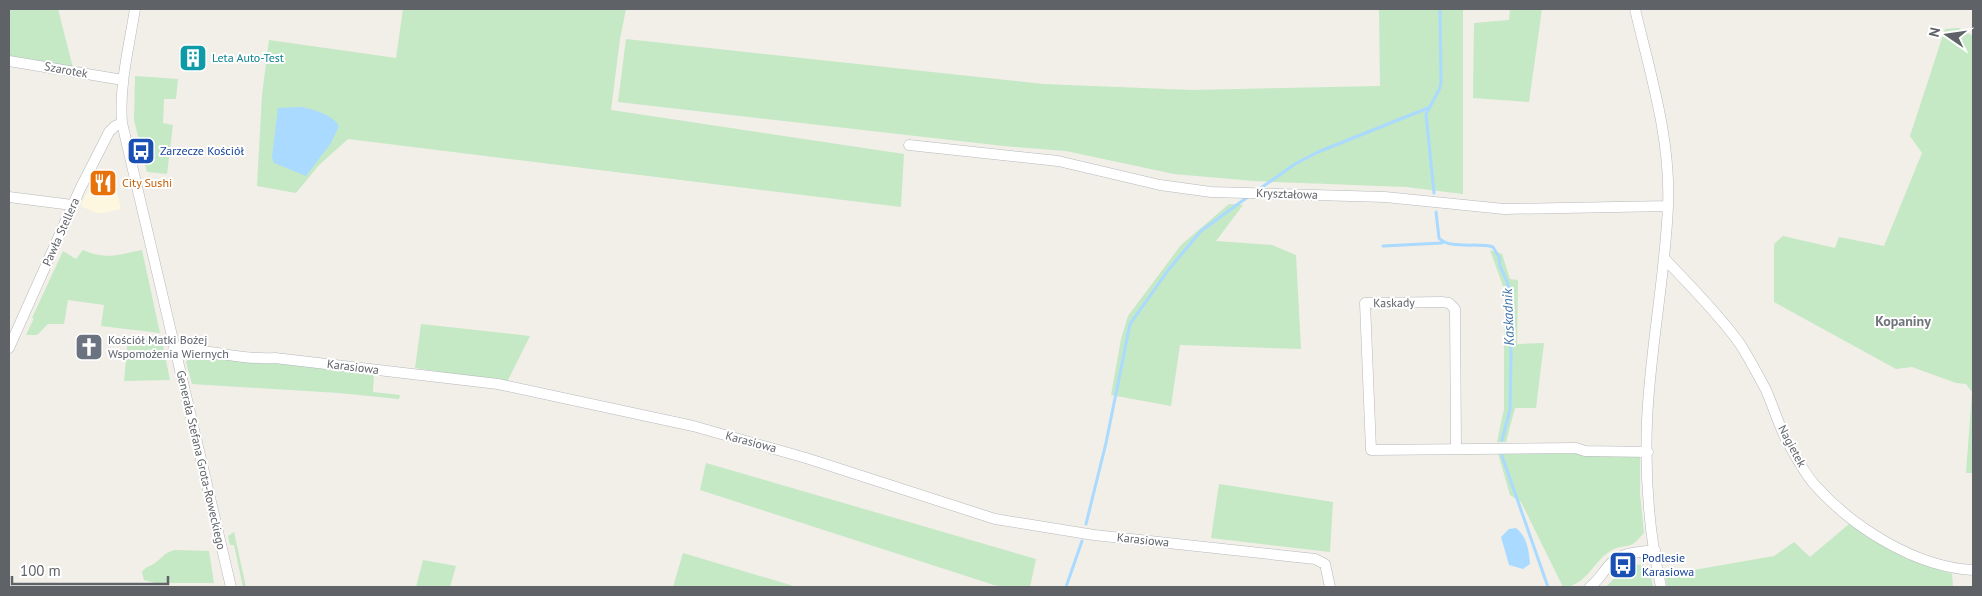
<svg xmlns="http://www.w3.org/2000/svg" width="1982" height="596" font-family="'PT Sans',sans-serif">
<rect width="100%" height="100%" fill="#f1efe8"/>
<path fill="#fef7e0" d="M108,179L112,193L117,192L121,209L103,213H96L81,206L92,182Z"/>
<path fill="#c5e8c5" d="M9,9H58L73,68L9,56Z
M403,9H626L620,39L611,110L904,154L901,207L348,139L319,165L296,193L257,186L262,95L269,40L396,58Z
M1379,9H1463V194L1406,187L1254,181L1174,174L1066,151L1004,146L618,102L626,39L1043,84L1192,90L1380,86Z
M1510,9H1542L1529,102L1473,98L1474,23L1509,20Z
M1959,28L1973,36V473H1966L1972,392L1966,384L1956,383L1912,367L1896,369L1774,302V244L1783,236L1835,248L1839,237L1884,246L1922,153L1910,136L1945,29Z
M135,76L178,79L176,99H164L163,123L173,125L167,174L147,172L134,120Z
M1229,204L1243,205L1216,241L1272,245L1296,255L1301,349L1180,345L1171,406L1111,395L1121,339L1128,316L1181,245Z
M83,250C106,260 118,255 142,250L160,333L101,326L104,305L68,300L64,324H48L37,335H26L34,318H32L63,251L76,259Z
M1490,250L1502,254L1510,279L1518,280L1517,344L1544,343L1536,408H1515L1506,442H1497L1504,409V289Z
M421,324L530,336L507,382L415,368Z
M128,338L162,341L170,380L124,381Z
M192,355L268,364L273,360L374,374L373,392L400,395L399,399L339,393L192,384L186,362Z
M1576,451L1583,456H1640V494L1644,533C1641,536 1637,541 1633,544C1627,547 1620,546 1614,549C1594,558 1587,587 1563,587L1521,502L1510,495L1498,453Z
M706,463L1036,559L1030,587H1006L994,585L700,490Z
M1219,484L1333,502L1330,552L1211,538Z
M1849,524L1905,558L1952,574L1953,587H1667L1665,575L1774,556L1794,542L1810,557Z
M234,532L246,587H243L234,545H230L228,536Z
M175,550L209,551L214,583H155L144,580L142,572C146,566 150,567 155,563C164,557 163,553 175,550Z
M683,553L797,587H673Z
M423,560L456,566L450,587H416Z
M1636,564L1649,568L1653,587H1606L1621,571Z"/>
<path fill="#aadaff" d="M301,107C313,109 333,115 339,126L331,143L306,176L274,163L272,157L278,108Z
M1516,528C1527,536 1529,551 1530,564L1523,569L1509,565L1501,537L1509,529Z"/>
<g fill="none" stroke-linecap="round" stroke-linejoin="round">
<path stroke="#aadaff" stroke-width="3" d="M1258,190L1295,164L1318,152L1428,108
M1434,193L1426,114L1440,88L1441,82L1440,9
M1436,212L1439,238C1449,250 1479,242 1493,247L1499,257L1500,266L1508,284L1509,295L1511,354L1510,410L1502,440
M1383,246L1442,243
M1502,456L1548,587
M1086,524L1106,443L1130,324L1169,269L1201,231L1249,196
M1066,587L1082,541"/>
<defs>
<path id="minor" d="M135,9C129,47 119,85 122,123L231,587
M1635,9C1650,73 1671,139 1668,206C1665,278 1650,349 1647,421C1645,476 1649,534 1661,587
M9,61L123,80
M909,145L1058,161L1160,185L1211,192L1385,197L1504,209L1668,206
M9,197L72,205
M1665,259C1690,286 1718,313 1740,344C1749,358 1758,375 1766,390C1773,406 1778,423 1786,439C1794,454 1803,471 1814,484C1852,527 1915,567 1973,570
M174,347C208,350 242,360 275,358L498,384L693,426L806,458L995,519L1094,535L1315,559L1325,564L1330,587
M9,348L80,189L109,132L115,126L122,123
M1456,448L1455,309L1449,303L1442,302L1365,303L1371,450L1576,448L1585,451L1648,452
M1590,587C1599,580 1604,570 1612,562C1623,552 1640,552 1655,550"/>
</defs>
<use href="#minor" stroke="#b5b8bc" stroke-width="11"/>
<use href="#minor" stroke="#fff" stroke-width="10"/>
</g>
<defs>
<symbol id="building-square" viewBox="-11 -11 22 22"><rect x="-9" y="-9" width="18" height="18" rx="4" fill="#0f9aa8" stroke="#fff"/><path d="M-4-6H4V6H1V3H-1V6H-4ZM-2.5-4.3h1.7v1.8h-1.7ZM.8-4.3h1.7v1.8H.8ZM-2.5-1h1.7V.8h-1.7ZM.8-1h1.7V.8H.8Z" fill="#fff"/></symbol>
<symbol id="bus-square" viewBox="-11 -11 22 22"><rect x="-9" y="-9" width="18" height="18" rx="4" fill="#1a4fb4" stroke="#fff"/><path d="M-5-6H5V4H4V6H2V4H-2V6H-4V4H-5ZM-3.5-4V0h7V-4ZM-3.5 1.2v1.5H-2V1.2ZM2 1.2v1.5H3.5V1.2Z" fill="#fff"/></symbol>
<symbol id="restaurant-square" viewBox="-11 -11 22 22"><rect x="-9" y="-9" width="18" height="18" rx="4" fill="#e8710a" stroke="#fff"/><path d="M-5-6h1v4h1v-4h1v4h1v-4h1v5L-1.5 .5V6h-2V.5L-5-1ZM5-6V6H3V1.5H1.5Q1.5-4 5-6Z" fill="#fff"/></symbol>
<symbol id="church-square" viewBox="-11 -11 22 22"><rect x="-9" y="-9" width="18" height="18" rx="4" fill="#6b7280" stroke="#fff"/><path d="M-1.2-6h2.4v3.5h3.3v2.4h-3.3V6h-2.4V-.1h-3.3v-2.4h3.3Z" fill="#fff"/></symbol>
</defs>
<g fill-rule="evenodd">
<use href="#building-square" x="177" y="42" width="32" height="32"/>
<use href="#bus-square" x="125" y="135" width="32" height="32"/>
<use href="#restaurant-square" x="87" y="167" width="32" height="32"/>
<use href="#church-square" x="73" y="331" width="32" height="32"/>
<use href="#bus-square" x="1607" y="549" width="32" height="32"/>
</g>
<g text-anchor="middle" stroke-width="4" stroke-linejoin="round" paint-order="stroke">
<g font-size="12" fill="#0d838f" stroke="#fff" text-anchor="start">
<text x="212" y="62">Leta Auto-Test</text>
</g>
<g font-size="12" fill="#5f6368" stroke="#fff">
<text transform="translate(66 70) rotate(10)" y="4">Szarotek</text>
<text transform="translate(1287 194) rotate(2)" y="4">Kryształowa</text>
<text transform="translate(61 232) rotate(-66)" y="4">Pawła Stellera</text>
<text transform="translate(1394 303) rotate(-1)" y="4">Kaskady</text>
<text transform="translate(353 367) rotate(7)" y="4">Karasiowa</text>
<text transform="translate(751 442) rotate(15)" y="4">Karasiowa</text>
<text transform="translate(1792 446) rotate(62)" y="4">Nagietek</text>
<text transform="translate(201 460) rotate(77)" y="4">Generała Stefana Grota-Roweckiego</text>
<text transform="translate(1143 540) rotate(6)" y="4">Karasiowa</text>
</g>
<g font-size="12" fill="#164399" stroke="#fff" text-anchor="start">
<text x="160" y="155">Zarzecze Kościół</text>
<text x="1642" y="562">Podlesie<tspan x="1642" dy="14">Karasiowa</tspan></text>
</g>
<g font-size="12" fill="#c56008" stroke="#fff" text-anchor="start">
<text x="122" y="187">City Sushi</text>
</g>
<g font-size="12" fill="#5b616d" stroke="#fff" text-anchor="start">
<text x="108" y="344">Kościół Matki Bożej<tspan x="108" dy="14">Wspomożenia Wiernych</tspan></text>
</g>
<g font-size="14" font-style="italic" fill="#4174aa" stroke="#fff">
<text transform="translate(1508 317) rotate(-92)" y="5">Kaskadnik</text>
</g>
<g font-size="14" font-weight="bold" fill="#70757a" stroke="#fff">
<text x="1903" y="326">Kopaniny</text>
</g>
</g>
<rect width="1982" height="596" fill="none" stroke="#5f6368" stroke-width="20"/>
<g transform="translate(1947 35) rotate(283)" stroke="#ffffff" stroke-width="4" paint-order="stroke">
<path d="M0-4L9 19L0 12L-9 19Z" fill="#5f6368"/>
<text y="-8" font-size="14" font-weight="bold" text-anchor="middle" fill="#5f6368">N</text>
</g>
<path d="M12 576v8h156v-8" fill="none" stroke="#5f6368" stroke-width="2.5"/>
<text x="20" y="576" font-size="15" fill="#5f6368" stroke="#ffffff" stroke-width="4" paint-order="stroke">100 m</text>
</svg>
